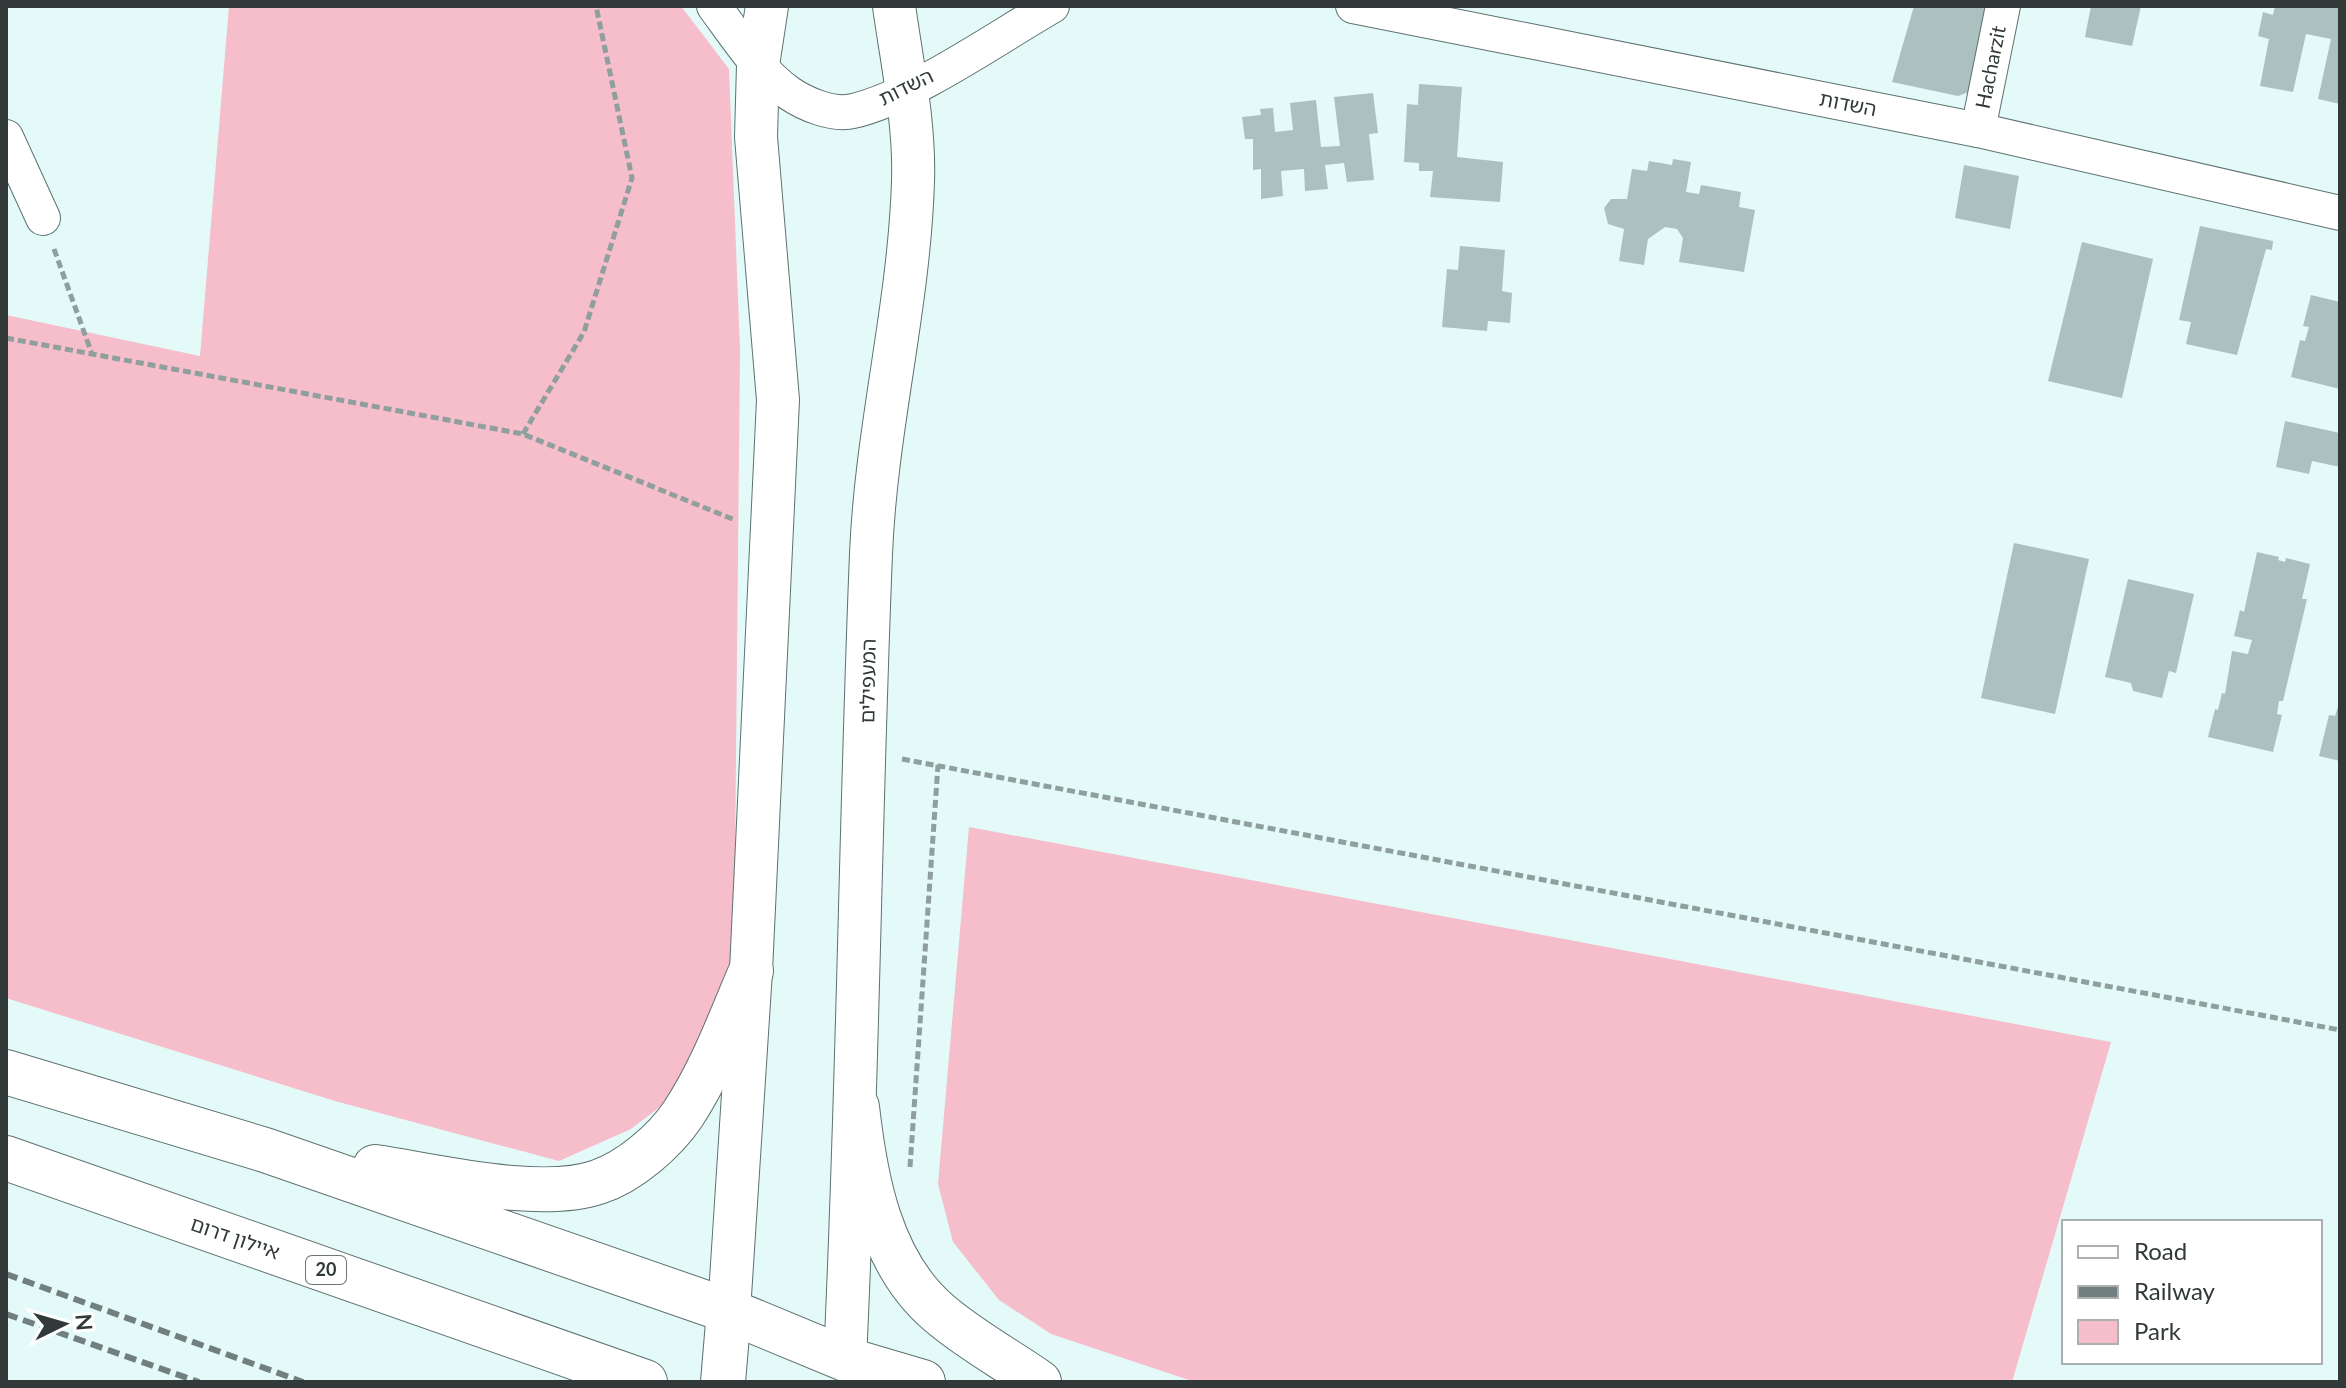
<svg xmlns="http://www.w3.org/2000/svg" width="2346" height="1388" font-family="Lato,'Noto Sans Hebrew',sans-serif">
<rect width="100%" height="100%" fill="#e3faf8"/>
<path fill="#f6bdcb" d="M229,6H681L729,69L740,350L734,964L673,1097L631,1129L559,1161L335,1101L6,998V315L200,356Z
M969,827L2111,1042L2012,1382H1195L1051,1334L999,1300L953,1242L938,1184Z"/>
<path fill="#abc1bf" d="M1914,6L1995,8L1980,88L1958,96L1892,82Z
M2091,6H2141L2132,46L2085,37Z
M2275,6H2340V104L2318,99L2331,39L2306,34L2293,92L2260,86L2269,39L2258,36L2263,12L2273,15Z
M1419,84L1462,87L1457,157L1503,162L1500,202L1430,197L1433,171H1419V163L1404,162L1407,104L1418,105Z
M1373,93L1378,133L1369,134L1374,180L1347,182L1344,163L1325,165L1328,189L1305,191L1304,169L1281,171L1283,196L1261,199V169L1253,170V139H1245L1242,117L1261,115L1260,109L1273,108L1275,132L1293,130L1290,103L1316,100L1321,147L1340,146L1334,97Z
M1673,159L1691,162L1686,192L1699,194L1701,185L1741,192L1739,207L1755,210L1744,272L1679,262L1683,238L1677,229L1665,227L1648,239L1644,265L1619,261L1624,229L1608,224L1604,208L1611,199H1627L1632,169L1647,171L1649,161L1672,165Z
M1964,165L2019,176L2010,229L1955,218Z
M2200,226L2273,241L2272,250L2266,249L2237,355L2186,344L2191,322L2179,320Z
M2082,242L2153,259L2122,398L2048,381Z
M1460,246L1505,250L1502,291L1512,293L1510,323L1488,321L1487,331L1442,327L1447,269L1458,270Z
M2311,295L2340,302V389L2291,377L2300,340L2305,341L2309,327L2303,326Z
M2285,421L2340,433V467L2312,461L2309,474L2276,467Z
M2014,543L2089,559L2055,714L1981,698Z
M2257,552L2279,557L2278,560L2285,562L2286,558L2310,564L2302,599H2307L2283,701H2279L2277,714L2282,715L2273,752L2208,737L2215,709L2218,710L2222,693L2225,694L2232,651L2248,654L2252,640L2234,636L2240,610L2244,612Z
M2128,579L2194,594L2176,673L2169,671L2162,698L2133,691L2131,683L2105,677Z
M2340,700V761L2319,756L2329,715L2335,716Z"/>
<g fill="none" stroke-linecap="round" stroke-linejoin="round">
<defs>
<g id="minor">
<path d="M714,6C737,37 758,71 789,93C805,104 833,116 853,111C911,98 998,37 1052,6"/>
<path d="M1353,6L1978,130L2340,213"/>
<path id="s1" d="M1978,130L2003,6"/>
<path d="M6,137L43,218"/>
</g>
<path id="tertiary" d="M729,1311L751,971L778,400L756,137L758,65L767,6
M845,1359C858,1091 860,822 871,554C876,429 909,307 913,182C915,124 902,63 894,6"/>
<path id="secondary" d="M723,1382L729,1311"/>
<path id="motorway" d="M6,1072L265,1150L729,1311L845,1359L923,1382
M857,1107C865,1178 880,1263 939,1313C969,1339 1006,1359 1039,1382
M6,1158L645,1382
M375,1167C436,1176 540,1202 598,1182C629,1172 665,1141 683,1114C712,1070 730,1020 751,971"/>
</defs>
<use href="#minor" stroke="#5d7170" stroke-width="36"/>
<use href="#tertiary" stroke="#5d7170" stroke-width="44"/>
<use href="#secondary" stroke="#5d7170" stroke-width="46"/>
<use href="#motorway" stroke="#5d7170" stroke-width="46"/>
<path stroke="#8e9f9d" stroke-width="5" stroke-dasharray="8 4" stroke-linecap="butt" d="M54,249L92,354
M6,338L523,434L735,520
M523,434L584,332L632,178L596,6
M902,759L2340,1030
M910,1167L938,765"/>
<use href="#minor" stroke="#fff" stroke-width="34"/>
<use href="#tertiary" stroke="#fff" stroke-width="42"/>
<use href="#secondary" stroke="#fff" stroke-width="44"/>
<use href="#motorway" stroke="#fff" stroke-width="44"/>
<path stroke="#717f7e" stroke-width="6" stroke-dasharray="12 6" stroke-linecap="butt" d="M6,1274L303,1382
M6,1314L199,1382"/>
</g>
<g text-anchor="middle" stroke-width="6" stroke-linejoin="round" paint-order="stroke">
<rect fill="#fff" stroke="#6f7574" stroke-width="2" x="306" y="1256" width="40" height="28" rx="6"/>
<g font-size="18" font-weight="bold" fill="#313a39">
<text x="326" y="1276">20</text>
</g>
<g font-size="20" fill="#313a39" stroke="#fff">
<text dy="7" stroke="none"><textPath href="#s1" startOffset="64">Hacharzit</textPath></text>
<text transform="translate(906 87) rotate(-26)" y="7">השדות</text>
<text transform="translate(1848 104) rotate(11)" y="7">השדות</text>
<text transform="translate(868 681) rotate(-89)" y="7">המעפילים</text>
<text transform="translate(235 1238) rotate(19)" y="7">איילון דרום</text>
</g>
</g>
<rect width="2346" height="1388" fill="none" stroke="#313a39" stroke-width="16"/>
<rect x="2062" y="1220" width="260" height="144" fill="#ffffff" stroke="#adb0b0" stroke-width="2"/>
<rect x="2078" y="1246" width="40" height="12" fill="#ffffff" stroke="#adb0b0" stroke-width="2"/>
<text x="2134" y="1260" font-size="24" fill="#313a39">Road</text>
<rect x="2078" y="1286" width="40" height="12" fill="#717f7e" stroke="#adb0b0" stroke-width="2"/>
<text x="2134" y="1300" font-size="24" fill="#313a39">Railway</text>
<rect x="2078" y="1320" width="40" height="24" fill="#f6bdcb" stroke="#adb0b0" stroke-width="2"/>
<text x="2134" y="1340" font-size="24" fill="#313a39">Park</text>
<g transform="translate(64 1324) rotate(85)" stroke="#ffffff" stroke-width="6" paint-order="stroke">
<path d="M0-6L14 30L0 20L-14 30Z" fill="#313a39"/>
<text y="-12" font-size="22" font-weight="bold" text-anchor="middle" fill="#313a39">N</text>
</g>
</svg>
